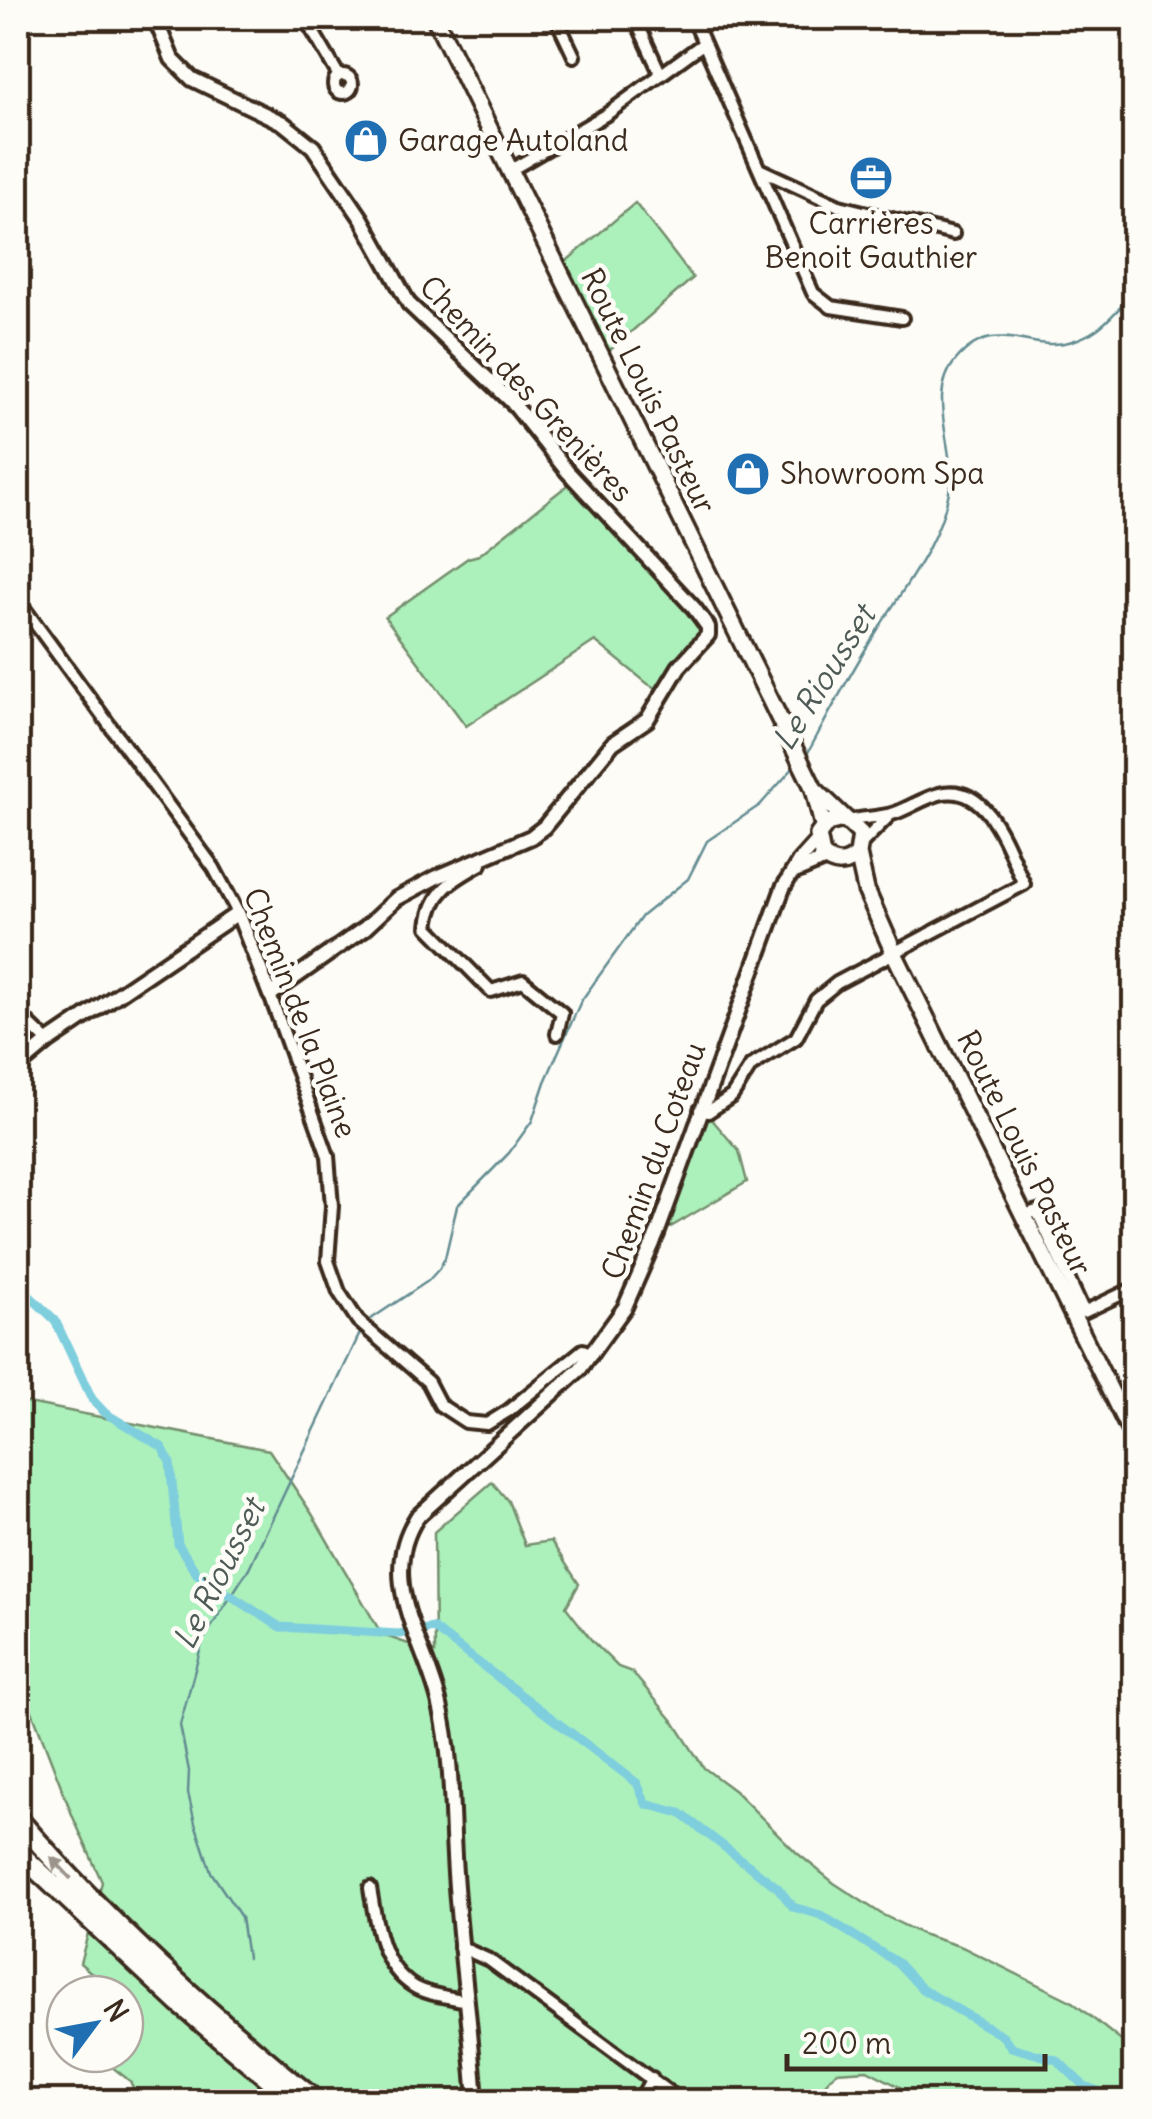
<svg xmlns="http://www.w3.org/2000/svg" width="1152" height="2119" font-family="Delius,sans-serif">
<rect width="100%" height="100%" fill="#fdfcf7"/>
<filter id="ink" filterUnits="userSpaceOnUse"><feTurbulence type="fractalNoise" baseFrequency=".01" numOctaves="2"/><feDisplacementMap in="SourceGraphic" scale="20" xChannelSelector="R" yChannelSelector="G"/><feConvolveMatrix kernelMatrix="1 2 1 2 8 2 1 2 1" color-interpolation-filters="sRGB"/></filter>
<g filter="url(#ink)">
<path fill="#acf1bc" stroke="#748e6d" stroke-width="2.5" d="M635,203L693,278L608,352L563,264Z
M574,480L699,620L705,631L661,691L648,684L595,641L466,726L385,617L468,558L479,555Z
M709,1116L739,1151L747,1182L664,1231L703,1122Z
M18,1401L269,1450L312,1514L382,1635L435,1653L434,1532L492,1482L508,1501L525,1545L551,1541L579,1584L566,1607L593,1642L618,1667L632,1672L674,1722L704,1768L735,1791L797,1853L834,1883L883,1915L924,1935L962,1947L1071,2001L1134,2051V2101H927L867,2070L836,2072L809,2102L139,2101L130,2081L107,2063V2054H125V1994H108V1987L80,1963L102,1882L73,1817L18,1675Z"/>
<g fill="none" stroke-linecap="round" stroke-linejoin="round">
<path stroke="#648c91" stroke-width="2.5" d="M805,758C829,714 852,669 880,626C907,583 939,543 949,492C958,450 924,397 956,360C994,315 1030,353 1069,342C1104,332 1110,315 1134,294
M371,1319L428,1281L439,1269L445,1258L457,1206L509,1153L532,1121L545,1082L581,1001L642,916L688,879L707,841L760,805L795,766
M247,1958L241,1917L211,1872L195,1823L188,1793L189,1771L180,1725L203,1640L249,1568L361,1331"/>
<path stroke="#7fcedd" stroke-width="9" d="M18,1285L55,1320L92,1399L105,1413L162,1447L170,1462L178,1544L197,1574L280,1627L399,1634L433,1628L637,1783L646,1804L680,1813L778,1888L793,1907L821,1915L898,1963L922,1989L1003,2036L1011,2047L1057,2060L1084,2086L1128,2102"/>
<defs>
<path id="minor" d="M305,18L339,76
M556,18L574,56
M635,18L661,75
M693,18L813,293L831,307L902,318
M334 84a9 9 0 1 1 18 0a9 9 0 1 1-18 0Z
M759,169L839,206L953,234
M509,171L607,114L704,43
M18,600L214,868L238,913
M862,843L890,815
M481,864C452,880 431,892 428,927L491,991L523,981L562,1013L557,1034
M270,995L328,1156L332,1206L328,1261L339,1292L358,1321L428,1382L440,1405L466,1422L487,1424L508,1411L583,1350L592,1354
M18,1013L48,1042
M700,1110L708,1112L732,1096L751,1066L796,1038L816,1000L837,983L1024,884C1008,851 989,781 939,794C924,798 909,808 895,813C881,818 863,817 848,821
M1024,1215L1037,1211L1084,1312L1134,1288
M370,1888C376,1923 380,1965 413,1986C427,1995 450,1997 466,2001
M460,1947L489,1960L682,2102
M1132,2063L1134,2064
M639,2102L652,2078"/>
<path id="tertiary" d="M795,872L826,859
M18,1067L48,1042L238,913L270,995L365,928L396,899L435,878L531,837L544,827L613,743L647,720L679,667L708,635V627L694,608L567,471L512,402L409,304L362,219L313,147L283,123L192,79L172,59L155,18
M476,2102C471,2025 460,1949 455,1873C451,1817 453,1759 440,1705C425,1640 376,1581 417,1517L580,1369L625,1307L657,1234L783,888L799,861L817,841"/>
<path id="primary" d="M435,18L814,789L823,826
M815,790L861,834L858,854C847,866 834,866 822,855L818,835L827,823L843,819
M858,854L866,890L893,951L1134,1439"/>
<path id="motorway" d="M18,1819C108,1924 210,2015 317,2102
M18,1852L179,2003L296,2102"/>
</defs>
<use href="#minor" stroke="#3b2a1e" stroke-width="18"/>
<use href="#tertiary" stroke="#3b2a1e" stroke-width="20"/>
<use href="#primary" stroke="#3b2a1e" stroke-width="22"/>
<use href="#motorway" stroke="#3b2a1e" stroke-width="25"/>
<use href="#minor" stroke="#fdfcf7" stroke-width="10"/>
<use href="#tertiary" stroke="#fdfcf7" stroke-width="12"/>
<use href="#primary" stroke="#fdfcf7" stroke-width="15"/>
<use href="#motorway" stroke="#fdfcf7" stroke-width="18"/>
</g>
<defs><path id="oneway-solid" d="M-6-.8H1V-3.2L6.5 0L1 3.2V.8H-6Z" transform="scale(2.5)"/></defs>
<use fill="#9c938a" href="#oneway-solid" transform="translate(61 1868) rotate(-133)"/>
</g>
<defs>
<symbol id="shop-disc" viewBox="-11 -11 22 22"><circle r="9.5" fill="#1f6fb2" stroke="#fdfcf7"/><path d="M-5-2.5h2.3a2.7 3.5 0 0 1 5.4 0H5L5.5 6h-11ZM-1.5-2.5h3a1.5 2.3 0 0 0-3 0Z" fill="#fff"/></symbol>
<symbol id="office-disc" viewBox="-11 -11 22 22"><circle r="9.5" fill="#1f6fb2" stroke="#fdfcf7"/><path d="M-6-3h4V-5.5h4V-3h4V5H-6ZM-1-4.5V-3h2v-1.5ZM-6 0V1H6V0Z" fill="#fff"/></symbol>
</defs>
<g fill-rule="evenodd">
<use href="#shop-disc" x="341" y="116" width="50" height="50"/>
<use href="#office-disc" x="846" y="153" width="50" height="50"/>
<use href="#shop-disc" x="723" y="449" width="50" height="50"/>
</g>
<g text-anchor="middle" stroke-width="9" stroke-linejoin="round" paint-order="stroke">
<g font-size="30" fill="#3b2a1e" stroke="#fdfcf7" text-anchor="start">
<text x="398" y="151">Garage Autoland</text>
<text x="871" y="234" text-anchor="middle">Carrières<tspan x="871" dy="34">Benoit Gauthier</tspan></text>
<text x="780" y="484">Showroom Spa</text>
</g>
<g font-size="30" fill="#3b2a1e" stroke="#fdfcf7">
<text transform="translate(526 389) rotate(47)" y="10">Chemin des Grenières</text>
<text transform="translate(648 391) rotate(64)" y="10">Route Louis Pasteur</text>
<text transform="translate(300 1013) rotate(69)" y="10">Chemin de la Plaine</text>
<text transform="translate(1024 1153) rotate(64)" y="10">Route Louis Pasteur</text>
<text transform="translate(654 1161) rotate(-70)" y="10">Chemin du Coteau</text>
</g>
<g font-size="32" font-style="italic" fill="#4f5b57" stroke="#fdfcf7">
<text transform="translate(824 678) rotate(-58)" y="11">Le Riousset</text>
<text transform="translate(219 1574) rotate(-63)" y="11">Le Riousset</text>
</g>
</g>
<rect width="1152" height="2119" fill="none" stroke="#fdfcf7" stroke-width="60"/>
<rect x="30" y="30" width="1092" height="2059" fill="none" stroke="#3b2a1e" stroke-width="4" filter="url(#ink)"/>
<g transform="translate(95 2024) rotate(58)"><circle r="48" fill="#fdfcf7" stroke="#afa8a0" stroke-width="2.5"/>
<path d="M0-8L18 38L0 25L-18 38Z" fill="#1f6fb2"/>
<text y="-15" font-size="28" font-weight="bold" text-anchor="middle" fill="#3b2a1e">N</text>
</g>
<path d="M787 2054v15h258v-15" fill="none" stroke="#3b2a1e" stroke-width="5"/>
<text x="802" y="2054" font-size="30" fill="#3b2a1e" stroke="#fdfcf7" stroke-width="8" paint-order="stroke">200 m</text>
</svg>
